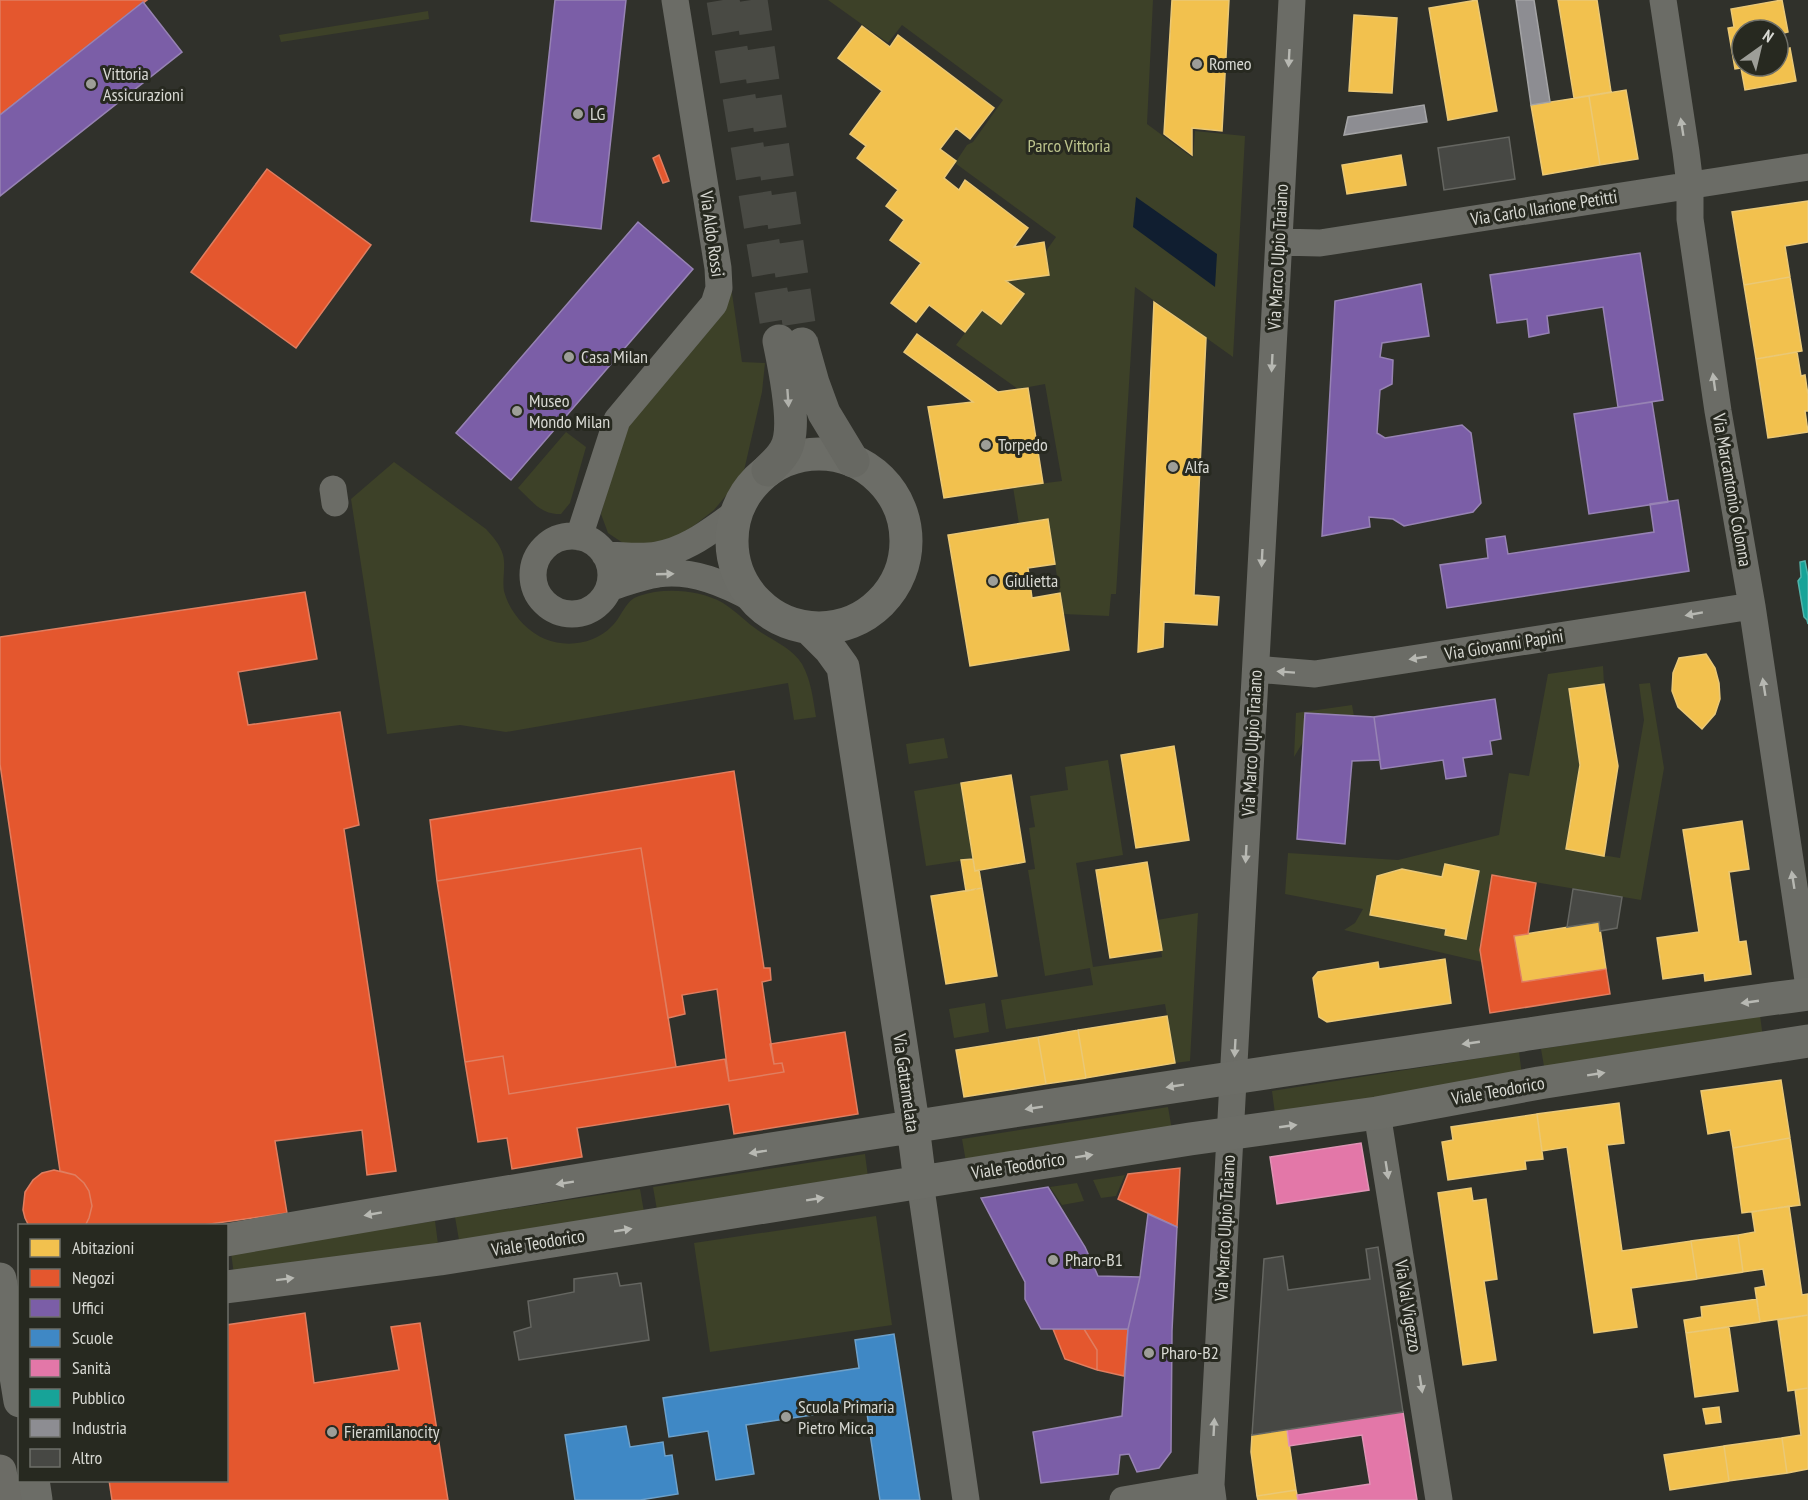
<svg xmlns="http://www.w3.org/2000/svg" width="1808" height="1500" font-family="'PT Sans Narrow',sans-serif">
<rect width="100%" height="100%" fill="#30312b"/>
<path fill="#3d4128" d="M828,0H1153L1147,124L1193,158L1195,131L1245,136L1233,357L1135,287L1116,594H1111L1109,616L1063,614L1048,520L1019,524L1013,487L1062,481L1045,384L1018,389L956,345L982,310L1002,324L1024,294L1006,281L1049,275L1046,251L1056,237L955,163L967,145L973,142L1003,100L902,25L888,43Z
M428,11L429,19L281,42L279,35Z
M729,273L742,362L765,363L762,392L743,475L714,510L682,535L658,545H626L608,533L601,514L624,428Z
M566,432L586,447L570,503L561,514C541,515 532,501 518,488Z
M394,462L486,529C493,537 500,544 503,555C506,566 502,580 504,591C509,611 526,631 545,639C567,648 595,644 612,626C622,617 625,600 639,596C664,587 700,590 723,603C736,611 747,623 759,631C775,642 792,648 802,664C811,680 813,699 816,717L794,720L788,683L506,732L460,725L387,734L351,499Z
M1603,666L1604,684L1569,689L1580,765L1566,849L1620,858L1644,720L1639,684L1650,683L1664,768L1641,900L1492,875L1480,950L1482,962L1344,930L1355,923L1363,909L1285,894L1288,853L1398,860L1499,835L1509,773L1529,776L1548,674Z
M1352,705L1354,716L1303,742L1294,757L1296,713Z
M944,738L948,758L909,764L906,744Z
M1108,760L1123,855L1076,863L1093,967L1162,957L1157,920L1198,913L1190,1061L1175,1063L1165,1004L1006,1029L1001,1000L1093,985L1090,968L1045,976L1028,870L1035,869L1029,828L1035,827L1030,796L1068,790L1065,767Z
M961,783L973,859L926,866L914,791Z
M985,1003L989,1032L954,1038L949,1009Z
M1760,1015L1763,1038L1545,1072L1541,1049Z
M1519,1052L1522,1075L1275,1114L1272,1091Z
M1168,1107L1172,1130L966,1162L962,1139Z
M865,1154L868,1177L657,1210L653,1187Z
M1125,1175L1116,1196L1101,1198L1093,1180Z
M1077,1183L1084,1201L1062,1205L1050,1187Z
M640,1189L644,1212L459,1240L455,1217Z
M876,1216L892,1325L710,1352L694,1243Z
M435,1221L438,1244L234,1275L231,1252Z"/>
<path fill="#101e30" d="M1136,197L1217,254L1215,287L1133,227Z"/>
<path fill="#f2c14e" stroke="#eac876" stroke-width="1.5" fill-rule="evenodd" d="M1172,0H1229L1222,131L1192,128V155L1164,134Z
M1477,0L1497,111L1448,120L1429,8Z
M1558,0H1597L1611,92L1574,98Z
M1782,0L1788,32L1780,34L1783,50L1790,48L1796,81L1745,90L1741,68L1735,69L1728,28L1734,27L1731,9ZM1742,30H1778V66H1742Z
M1354,15L1397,18L1392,93L1349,91Z
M862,26L890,47L898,35L994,108L970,139L956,128L940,149L956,161L944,178L959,190L965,180L1028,228L1014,247L1044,242L1049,275L1006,281L1024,294L1001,324L982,310L965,332L929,305L916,322L891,303L921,263L890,240L904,220L886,206L898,190L857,158L866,146L850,134L882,91L838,58Z
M1626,90L1638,159L1600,165L1589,96Z
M1589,96L1600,165L1543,175L1531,105Z
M1401,155L1406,185L1347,194L1342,165Z
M1808,201V242L1785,246L1790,277L1744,285L1732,212Z
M1790,277L1802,351L1756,359L1744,285Z
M1154,302L1206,338L1194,595L1219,597L1217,625L1164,622L1163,647L1138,652Z
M917,334L998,392L1028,388L1043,483L944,498L928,407L973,402L904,352Z
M1797,352L1801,376L1805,375L1808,395V411H1805L1808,432L1768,438L1756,359Z
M1048,519L1055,564L1028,568L1032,598L1060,593L1069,650L970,666L948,535Z
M1706,654L1715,668L1719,683L1720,699L1715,714L1702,729L1678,707L1672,691L1673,673L1679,658Z
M1604,684L1618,766L1604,856L1566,849L1580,765L1569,689Z
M1174,746L1189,840L1136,848L1121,755Z
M1011,775L1025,862L975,871L961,783Z
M1742,821L1749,869L1729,872L1739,942L1746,941L1751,974L1705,981L1704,973L1663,979L1657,938L1699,932L1683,830Z
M973,859L975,871L979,870L982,888L966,891L961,860Z
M1147,862L1162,950L1110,958L1096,870Z
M1445,864L1479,871L1466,939L1445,935L1446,929L1370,915L1377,876L1402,869L1442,877Z
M982,888L997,976L946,984L931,896Z
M1599,922L1606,969L1522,982L1514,936Z
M1445,959L1451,1003L1327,1022L1319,1017L1313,978L1318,972L1378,962L1379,969Z
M1167,1016L1175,1063L1086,1078L1078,1030Z
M1078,1030L1086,1078L1046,1084L1038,1037Z
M1038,1037L1046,1084L964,1097L956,1050Z
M1781,1080L1790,1138L1733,1148L1730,1130L1708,1134L1701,1091Z
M1619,1103L1624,1143L1607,1145L1622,1251L1691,1241L1697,1279L1631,1288L1637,1327L1594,1333L1567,1147L1542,1151L1537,1114Z
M1537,1114L1543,1159L1525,1161L1526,1169L1448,1180L1442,1142L1453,1140L1451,1127Z
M1790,1138L1800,1205L1742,1213L1733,1148Z
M1471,1188L1473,1201L1486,1199L1497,1279L1484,1281L1496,1360L1463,1365L1438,1193Z
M1789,1206L1802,1295L1808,1294V1315L1760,1322L1755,1288L1766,1286L1763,1269L1743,1272L1738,1235L1755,1232L1752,1212Z
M1738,1235L1743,1272L1697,1279L1691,1241Z
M1757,1299L1760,1322L1686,1333L1684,1320L1702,1317L1701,1307Z
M1808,1315V1388L1788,1391L1778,1320Z
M1729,1327L1738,1391L1695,1397L1686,1333Z
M1808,1388V1469L1787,1473L1782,1438L1801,1435L1795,1390Z
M1719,1407L1721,1422L1706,1424L1703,1409Z
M1287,1429L1296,1490L1257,1496L1251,1452L1252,1435Z
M1782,1438L1787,1473L1729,1481L1724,1446Z
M1724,1446L1729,1481L1670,1490L1664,1455Z
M1296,1490L1298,1500H1258L1257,1496Z"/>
<path fill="#e4572e" stroke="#e07e60" stroke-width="1.5" d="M0,0H147L0,115Z
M659,155L669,181L663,183L653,158Z
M267,169L371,245L296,348L191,272Z
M305,592L317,659L238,672L248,725L340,712L359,825L344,829L396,1171L367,1175L362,1130L275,1141L287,1213L196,1226H85L89,1218L92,1206L89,1191L84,1183L75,1175L60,1171L0,764V637Z
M734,771L764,968H770L771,980L762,982L774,1064L782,1063L784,1072L729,1081L717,989L682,995L685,1014L668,1018L641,848L437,881L430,820Z
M641,848L676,1067L509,1094L503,1056L465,1062L437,881Z
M1492,875L1536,883L1528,934L1514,936L1522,982L1606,969L1610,994L1490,1013L1480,950Z
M845,1032L858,1114L734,1134L729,1104L577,1128L582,1157L512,1169L507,1138L478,1142L465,1062L503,1056L509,1094L725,1059L729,1081L784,1072L782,1063L774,1064L770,1044Z
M1180,1168L1177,1227L1118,1199L1128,1174Z
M54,1170L75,1175L84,1183L89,1191L92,1206L89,1218L85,1226H29L25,1218L23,1210L25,1192L33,1180L42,1173Z
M305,1313L314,1383L399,1370L391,1327L420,1323L448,1500H112L109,1480H226V1325Z
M1053,1329H1084L1097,1350V1370L1065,1359Z
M1084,1329H1128L1124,1376L1097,1370V1350Z"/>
<path fill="#7b5ea7" stroke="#9783b4" stroke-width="1.5" d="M555,0H626L601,229L531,221Z
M143,2L182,52L0,196V115Z
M638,222L693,269L511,480L456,433Z
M1640,253L1663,400L1618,407L1603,307L1547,316L1549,333L1529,337L1527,319L1497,323L1490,275Z
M1421,284L1429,336L1382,343L1380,357L1393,360L1392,384L1380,390L1377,433L1385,438L1462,425L1471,433L1481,503L1473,512L1404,526L1393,519L1369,517L1370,527L1322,536L1335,301Z
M1652,402L1668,502L1589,514L1574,414Z
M1678,500L1689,571L1447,608L1440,565L1488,558L1486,539L1505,536L1508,554L1654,532L1650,504Z
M1495,699L1501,739L1490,741L1492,754L1463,758L1466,776L1446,779L1443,760L1381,769L1374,717Z
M1305,713L1374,717L1380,760L1352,761L1345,844L1297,839Z
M1048,1187L1085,1247L1098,1276L1140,1277L1128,1329H1041L1025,1299V1282L981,1198Z
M1148,1214L1177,1227L1172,1331L1171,1452L1159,1468L1137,1472L1129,1454L1120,1455L1118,1474L1041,1483L1033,1432L1122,1416L1128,1329L1140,1277Z"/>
<path fill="#3f88c5" stroke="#6da0c9" stroke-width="1.5" d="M894,1334L920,1500H880L866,1407L746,1425L754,1474L716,1480L708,1431L669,1437L663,1398L859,1368L855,1340Z
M626,1426L630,1447L663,1442L665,1456L672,1455L678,1494L640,1500H575L565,1435Z"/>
<path fill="#e377a8" stroke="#e094b5" stroke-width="1.5" d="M1361,1143L1369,1190L1277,1204L1270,1157Z
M1403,1412L1417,1500H1298L1297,1495L1370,1484L1362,1435L1289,1446L1287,1429Z"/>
<path fill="#17a398" stroke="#51b3aa" stroke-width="1.5" d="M1805,561L1808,576V624L1807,620L1804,617L1798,581L1801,577L1800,562Z"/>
<path fill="#8d8d92" stroke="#a4a4a6" stroke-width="1.5" d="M1516,0H1534L1550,102L1531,105Z
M1424,105L1427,122L1344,135L1348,117Z"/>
<path fill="#474844" stroke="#656661" stroke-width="1.5" d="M1509,137L1515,179L1444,190L1438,148Z
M1573,889L1622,897L1617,928L1600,931L1599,922L1567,927Z
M1378,1247L1403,1412L1252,1435L1264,1259L1283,1256L1288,1290L1370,1279L1366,1249Z
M617,1273L620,1286L641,1283L649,1340L519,1360L514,1332L531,1327L528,1301L574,1292V1279Z"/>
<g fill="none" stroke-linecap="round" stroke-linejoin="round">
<path stroke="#494a44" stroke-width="33" stroke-dasharray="33 16" stroke-linecap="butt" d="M723,0L776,321
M751,0L802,344"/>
<path stroke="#6b6c66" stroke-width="27" d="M1663,0L1686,152L1690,185V219L1718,411L1752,606L1808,980
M1279,242L1320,243L1808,167
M333,489L335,503
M533 575a39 39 0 1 1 78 0a39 39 0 1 1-78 0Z
M579,537L617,420L714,304L719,288L718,268L675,0
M605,555C622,555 640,558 657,555C688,550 711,530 736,513
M609,588C625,583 641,576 658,574C692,569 726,584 755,600
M1256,669L1315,674L1752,606
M1377,1113L1439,1500
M920,1182L966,1500
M1123,1500L1211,1485
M1213,1500L1211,1485L1292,0"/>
<path stroke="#6c6d67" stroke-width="33" d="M732 541a87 87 0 1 1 174 0a87 87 0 1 1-174 0Z
M809,628L830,649L843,667L911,1110L920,1182
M226,1240C615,1172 1004,1111 1394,1054C1532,1034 1670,1012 1808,994
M0,1279L20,1401
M226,1287L440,1259L1190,1139L1377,1113L1539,1083L1808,1041
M33,1480L36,1500"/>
<path stroke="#6c6c66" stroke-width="33" d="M0,1471L5,1500"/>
<path stroke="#676862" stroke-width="33" d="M802,344L813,383L824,413L853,461
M768,470C774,464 780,459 784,452C799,431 784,366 779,341"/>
</g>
<defs><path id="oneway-solid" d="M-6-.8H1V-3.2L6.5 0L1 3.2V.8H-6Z" transform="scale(1.5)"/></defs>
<g fill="#b7b8b2">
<use href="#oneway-solid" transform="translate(1289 58) rotate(93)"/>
<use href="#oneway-solid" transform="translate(1682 127) rotate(-99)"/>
<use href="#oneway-solid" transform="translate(1272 363) rotate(93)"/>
<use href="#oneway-solid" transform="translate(1714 382) rotate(-98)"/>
<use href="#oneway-solid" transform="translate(1262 558) rotate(93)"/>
<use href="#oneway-solid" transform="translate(665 574) rotate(-2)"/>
<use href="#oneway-solid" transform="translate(1694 614) rotate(170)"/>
<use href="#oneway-solid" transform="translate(1418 658) rotate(171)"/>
<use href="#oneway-solid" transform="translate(1286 672) rotate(-176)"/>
<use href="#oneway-solid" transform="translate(1764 687) rotate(-99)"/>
<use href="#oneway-solid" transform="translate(1246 854) rotate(93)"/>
<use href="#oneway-solid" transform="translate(1793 880) rotate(-99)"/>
<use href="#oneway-solid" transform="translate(1235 1048) rotate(93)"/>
<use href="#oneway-solid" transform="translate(1387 1170) rotate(81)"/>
<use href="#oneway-solid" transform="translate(1421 1384) rotate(81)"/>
<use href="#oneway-solid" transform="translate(1214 1427) rotate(-87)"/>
</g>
<use fill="#b0b1ab" href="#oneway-solid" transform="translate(788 398) rotate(86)"/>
<g fill="#b8b9b3">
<use href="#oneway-solid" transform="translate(1750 1002) rotate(172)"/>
<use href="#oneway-solid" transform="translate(1471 1043) rotate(172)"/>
<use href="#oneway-solid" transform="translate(1596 1074) rotate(-9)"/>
<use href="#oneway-solid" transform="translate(1175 1086) rotate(171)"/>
<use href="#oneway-solid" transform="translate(1034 1108) rotate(171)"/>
<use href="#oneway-solid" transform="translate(1288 1126) rotate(-8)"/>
<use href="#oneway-solid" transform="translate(758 1152) rotate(171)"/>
<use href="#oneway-solid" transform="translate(1084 1156) rotate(-9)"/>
<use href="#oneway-solid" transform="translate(565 1183) rotate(171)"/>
<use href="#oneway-solid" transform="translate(815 1199) rotate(-9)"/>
<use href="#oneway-solid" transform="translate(373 1214) rotate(170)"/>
<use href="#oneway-solid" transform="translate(623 1230) rotate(-9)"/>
<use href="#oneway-solid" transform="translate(285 1279) rotate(-7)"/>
</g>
<g fill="#9d9e98" stroke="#272920" stroke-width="2">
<circle cx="1197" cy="64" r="6"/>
<circle cx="91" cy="84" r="6"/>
<circle cx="578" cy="114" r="6"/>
<circle cx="569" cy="357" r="6"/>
<circle cx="517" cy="411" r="6"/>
<circle cx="986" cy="445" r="6"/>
<circle cx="1173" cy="467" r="6"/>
<circle cx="993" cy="581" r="6"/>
<circle cx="1053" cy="1260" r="6"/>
<circle cx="1149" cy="1353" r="6"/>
<circle cx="786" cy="1417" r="6"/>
<circle cx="332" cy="1432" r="6"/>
</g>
<g text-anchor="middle" stroke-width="6" stroke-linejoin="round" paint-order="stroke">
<g font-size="18" fill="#d8d9d3" stroke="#272920" text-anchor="start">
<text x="1209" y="70">Romeo</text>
<text x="103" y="80">Vittoria<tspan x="103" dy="21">Assicurazioni</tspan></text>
<text x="590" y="120">LG</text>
<text x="581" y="363">Casa Milan</text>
<text x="529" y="407">Museo<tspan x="529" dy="21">Mondo Milan</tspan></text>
<text x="998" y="451">Torpedo</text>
<text x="1185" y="473">Alfa</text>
<text x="1005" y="587">Giulietta</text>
<text x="1065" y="1266">Pharo-B1</text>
<text x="1161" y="1359">Pharo-B2</text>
<text x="798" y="1413">Scuola Primaria<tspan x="798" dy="21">Pietro Micca</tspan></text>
<text x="344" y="1438">Fieramilanocity</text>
</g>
<g font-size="18" fill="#bdc48d" stroke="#272920">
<text x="1069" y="152">Parco Vittoria</text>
</g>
<g font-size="18" fill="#d8d9d3" stroke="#272920">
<text transform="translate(1544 208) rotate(-9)" y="6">Via Carlo Ilarione Petitti</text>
<text transform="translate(712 234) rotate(82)" y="6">Via Aldo Rossi</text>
<text transform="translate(1278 257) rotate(-87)" y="6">Via Marco Ulpio Traiano</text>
<text transform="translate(1732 490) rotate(80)" y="6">Via Marcantonio Colonna</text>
<text transform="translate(1504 645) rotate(-9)" y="6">Via Giovanni Papini</text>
<text transform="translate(1252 743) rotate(-87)" y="6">Via Marco Ulpio Traiano</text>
<text transform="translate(906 1083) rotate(82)" y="6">Via Gattamelata</text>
<text transform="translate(1498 1091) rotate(-10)" y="6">Viale Teodorico</text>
<text transform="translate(1018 1166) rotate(-9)" y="6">Viale Teodorico</text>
<text transform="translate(1225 1228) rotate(-87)" y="6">Via Marco Ulpio Traiano</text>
<text transform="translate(538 1243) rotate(-9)" y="6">Viale Teodorico</text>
<text transform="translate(1408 1306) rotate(81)" y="6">Via Val Vigezzo</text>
</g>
</g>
<rect x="18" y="1224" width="210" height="258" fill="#272920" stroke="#6e6f68" stroke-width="1.5"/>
<rect x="30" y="1239" width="30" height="18" fill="#f2c14e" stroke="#6e6f68" stroke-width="1.5"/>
<text x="72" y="1254" font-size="18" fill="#d8d9d3">Abitazioni</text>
<rect x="30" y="1269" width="30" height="18" fill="#e4572e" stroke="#6e6f68" stroke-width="1.5"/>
<text x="72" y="1284" font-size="18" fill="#d8d9d3">Negozi</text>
<rect x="30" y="1299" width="30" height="18" fill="#7b5ea7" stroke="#6e6f68" stroke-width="1.5"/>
<text x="72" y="1314" font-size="18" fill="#d8d9d3">Uffici</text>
<rect x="30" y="1329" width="30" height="18" fill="#3f88c5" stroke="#6e6f68" stroke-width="1.5"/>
<text x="72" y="1344" font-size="18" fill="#d8d9d3">Scuole</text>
<rect x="30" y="1359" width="30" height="18" fill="#e377a8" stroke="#6e6f68" stroke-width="1.5"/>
<text x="72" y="1374" font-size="18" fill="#d8d9d3">Sanità</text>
<rect x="30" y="1389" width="30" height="18" fill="#17a398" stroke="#6e6f68" stroke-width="1.5"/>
<text x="72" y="1404" font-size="18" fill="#d8d9d3">Pubblico</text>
<rect x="30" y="1419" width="30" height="18" fill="#8d8d92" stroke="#6e6f68" stroke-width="1.5"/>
<text x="72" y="1434" font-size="18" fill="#d8d9d3">Industria</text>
<rect x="30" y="1449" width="30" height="18" fill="#474844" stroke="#6e6f68" stroke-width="1.5"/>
<text x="72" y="1464" font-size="18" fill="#d8d9d3">Altro</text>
<g transform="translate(1760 48) rotate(34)"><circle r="28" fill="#272920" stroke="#6e6f68" stroke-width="1.5"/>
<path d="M0-4.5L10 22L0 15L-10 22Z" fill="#9d9e98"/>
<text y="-9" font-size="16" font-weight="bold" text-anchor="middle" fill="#d8d9d3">N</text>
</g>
</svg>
